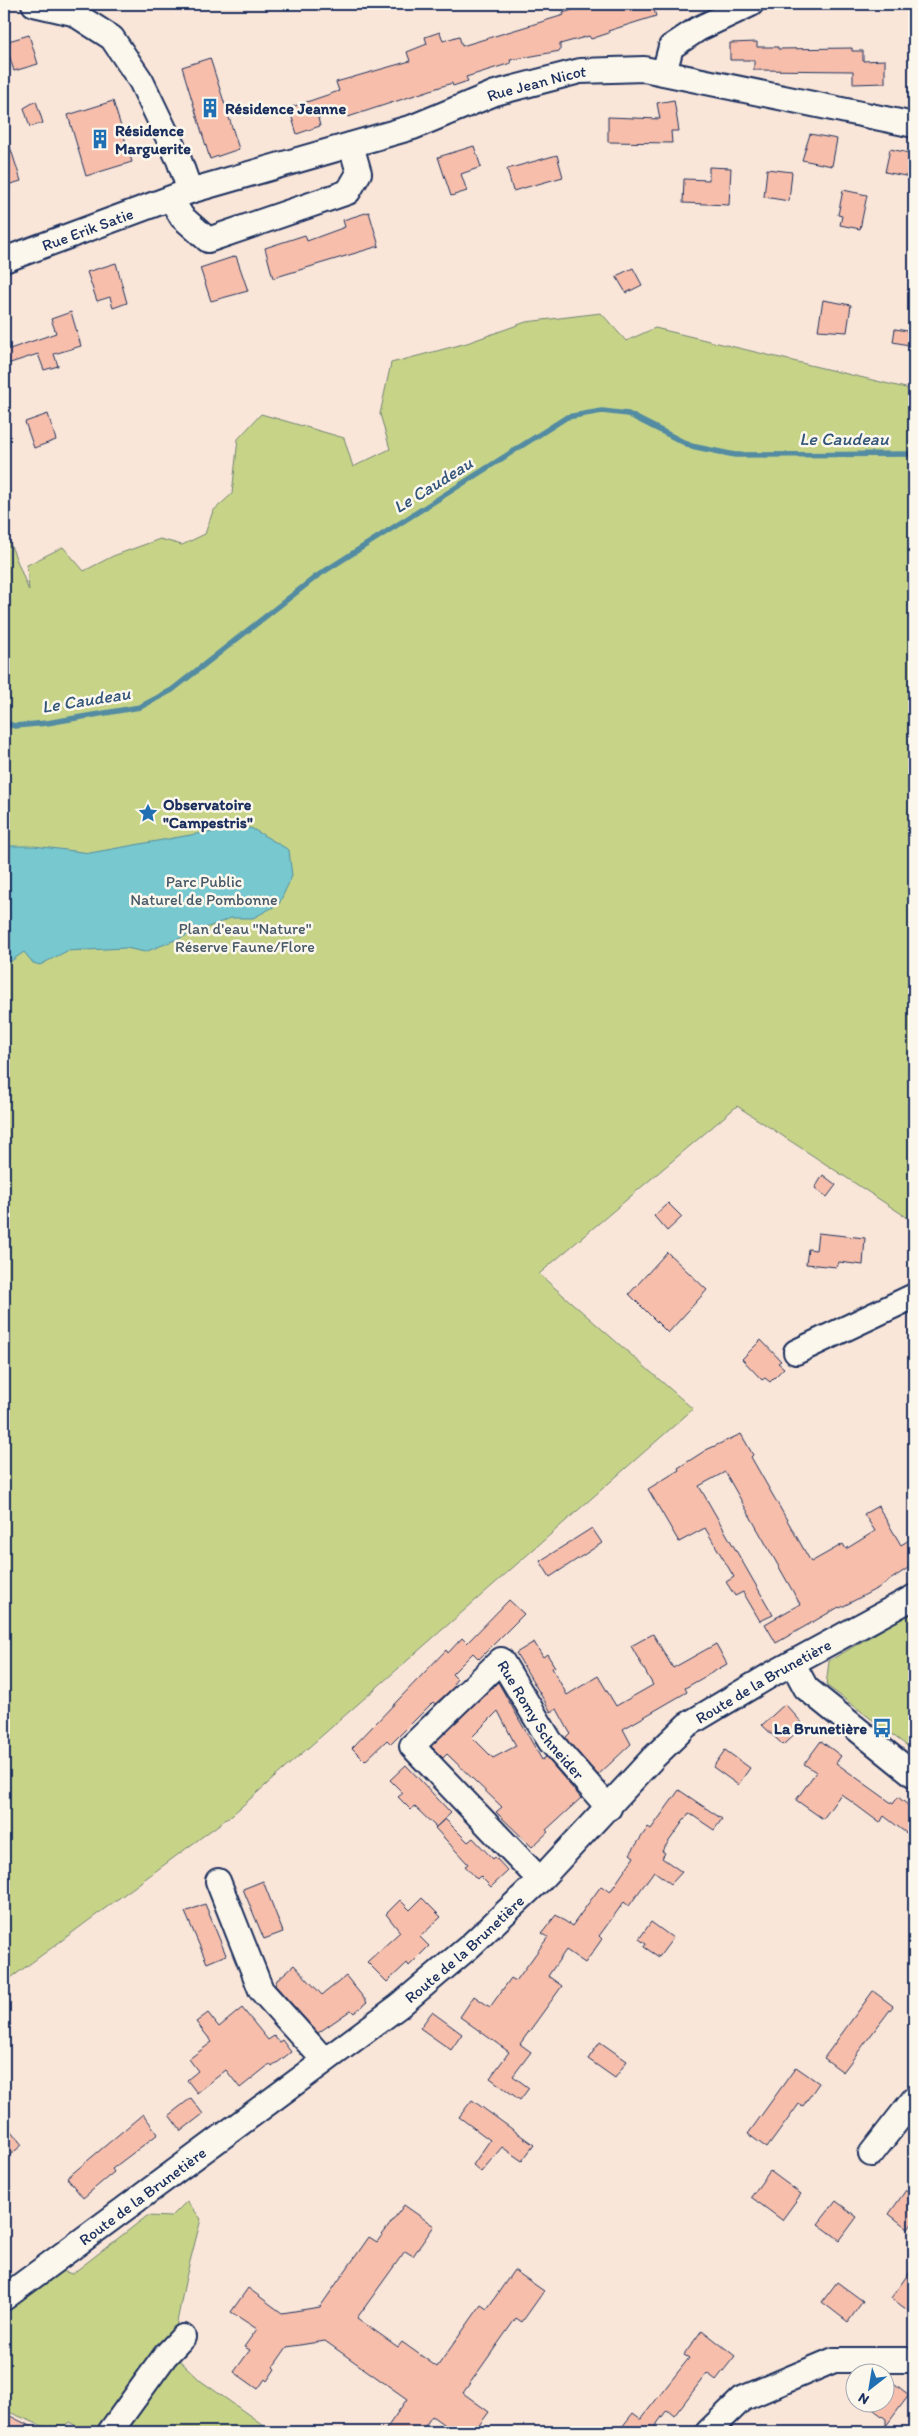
<svg xmlns="http://www.w3.org/2000/svg" width="918" height="2436" font-family="Itim,sans-serif">
<rect width="100%" height="100%" fill="#fae6d8"/>
<filter id="ink" filterUnits="userSpaceOnUse"><feTurbulence type="fractalNoise" baseFrequency=".02" numOctaves="2"/><feDisplacementMap in="SourceGraphic" scale="10" xChannelSelector="R" yChannelSelector="G"/><feConvolveMatrix kernelMatrix="1 2 1 2 8 2 1 2 1" color-interpolation-filters="sRGB"/></filter>
<g filter="url(#ink)">
<path fill="#c7d488" stroke="#718273" d="M601,313L626,341L655,328L914,390V1222L737,1106L539,1274L693,1409L233,1814L4,1983V528L29,591L27,565L63,547L84,571L113,556L160,539L182,545L205,534L213,511L232,494L238,439L261,414L344,438L353,467L390,449L380,414L391,363L467,343L526,322Z
M914,1611V1751L826,1685L829,1661Z
M187,2201L201,2219L186,2277L174,2337L105,2432H87L69,2422L61,2432H57L4,2410V2307L56,2269L72,2274L147,2216L171,2217Z
M175,2356L201,2381L273,2432H116Z"/>
<path fill="#77c8cf" stroke="#528ba2" d="M251,828L289,850L292,876L279,904L253,918H231L145,952L126,948L67,951L40,965L33,963L24,952L4,966V846H34L90,853L196,834Z"/>
<g fill="none" stroke-linecap="round" stroke-linejoin="round">
<path stroke="#528ba2" stroke-width="5.5" d="M4,723L15,726L47,723L140,707L172,690L317,576L567,417L602,411L628,414L691,446L735,455L914,454"/>
</g>
<path fill="#f7bfab" stroke="#1b2f5e" fill-rule="evenodd" d="M591,4H652L656,16L608,31L609,33L591,39L589,36L560,44V51L510,60L511,63L466,77L468,81L453,86L452,83L348,117L345,108L318,118L320,126L297,134L289,108L339,91L336,82L410,61L407,52L427,44L425,37L440,32L443,41L459,36L462,46L564,15L563,13Z
M29,35L38,64L14,71L5,42Z
M757,42V47H778V49L852,48V51H863V61L885,60V83L853,84V71L754,70V60H730V43Z
M210,58L239,149L210,159L182,67Z
M674,100L679,131H671L672,143L608,142V117L660,119L657,103Z
M36,101L43,123L30,127L24,108Z
M113,101L132,162L86,176L68,115Z
M810,134L837,139L832,166L802,160Z
M7,137L21,181L4,186V138Z
M474,146L481,167L461,174L467,191L451,196L438,157Z
M890,149L914,154L910,177L885,172Z
M557,155L563,177L513,191L507,169Z
M709,167L731,168L729,205L683,203L684,179L709,180Z
M767,169L792,172L789,201L764,197Z
M843,190L867,195L860,229L840,225L842,216L838,215Z
M369,212L379,246L273,278L265,248L305,235L307,241L345,227L343,220Z
M236,256L248,291L211,301L200,268Z
M116,263L127,303L113,308L110,297L97,301L87,272Z
M633,268L642,285L626,293L616,276Z
M823,300L851,305L847,332L818,330Z
M71,312L81,346L54,354L58,366L44,370L38,354L4,365V351L56,333L51,319Z
M895,329L914,332V346L893,342Z
M48,414L56,440L34,448L25,422Z
M823,1175L836,1185L827,1197L815,1188Z
M668,1203L682,1217L667,1231L654,1216Z
M818,1233L865,1238L863,1265L839,1262L837,1267L806,1264L808,1249L816,1250Z
M667,1252L707,1290L668,1333L629,1294Z
M761,1340L781,1361L778,1363L784,1368L770,1382L765,1378L762,1380L742,1359Z
M741,1434L753,1455L751,1457L811,1562L843,1544L846,1549L875,1531L864,1514L878,1506L901,1545L914,1537V1564L878,1588L840,1608L839,1607L776,1643L765,1624L800,1604L725,1472L699,1486L773,1615L760,1621L743,1592L735,1596L726,1582L734,1577L705,1528L679,1542L648,1489L679,1470L678,1468L706,1450Z
M592,1528L602,1543L550,1577L540,1561Z
M509,1600L524,1614L479,1659L473,1653L452,1674L457,1679L453,1684L455,1686L435,1704L433,1702L391,1744L387,1740L365,1761L352,1748L446,1650L448,1653L462,1638L467,1643Z
M653,1634L673,1668L716,1644L727,1664L685,1688L687,1692L623,1729L631,1744L598,1775L568,1741L566,1737L570,1733L557,1709L551,1712L516,1653L534,1642L543,1657L547,1654L555,1667L552,1668L567,1695L598,1676L616,1706L653,1685L631,1646Z
M498,1682L542,1760L546,1757L581,1798L546,1830L548,1832L532,1847L496,1812L502,1807L447,1754L443,1758L431,1746ZM498,1711L516,1746L493,1758L472,1737Z
M785,1704L804,1725L783,1745L762,1725Z
M821,1741L841,1756L836,1763L893,1804L898,1797L914,1810V1839L884,1816L880,1823L841,1794L823,1819L796,1800L816,1772L804,1764Z
M725,1750L750,1768L738,1785L713,1767Z
M406,1765L451,1813L436,1827L414,1806L411,1810L398,1797L403,1793L390,1780Z
M679,1790L722,1819L714,1830L689,1813L662,1851L665,1853L662,1858L682,1872L671,1884L654,1871L629,1906L624,1902L599,1936L602,1939L585,1963L566,1950L548,1976L562,1986L520,2044L531,2052L513,2076L529,2088L520,2100L490,2078L509,2052L460,2017L474,1996L490,2007L511,1978L516,1981L548,1937L542,1933L556,1915L572,1926L601,1886L610,1892L634,1857L630,1854L648,1827L651,1829Z
M445,1819L468,1842L473,1838L493,1859L495,1857L508,1871L491,1887L480,1876L477,1879L465,1866L468,1864L435,1828Z
M263,1881L283,1932L264,1939L243,1889Z
M422,1898L441,1917L420,1937L429,1946L409,1966L407,1963L387,1982L367,1962L400,1932L386,1914L400,1900L410,1910Z
M205,1904L226,1955L207,1963L185,1912Z
M651,1922L673,1938L659,1957L644,1947L646,1944L639,1939Z
M294,1965L322,1995L346,1976L367,2002L354,2013L351,2010L318,2033L275,1985L277,1980Z
M873,1991L893,2006L843,2072L824,2058Z
M242,2008L268,2040L274,2036L279,2042L282,2040L291,2052L272,2067L270,2064L240,2088L226,2070L197,2093L187,2080L198,2071L189,2059L212,2042L196,2022L208,2013L219,2027Z
M432,2012L462,2034L451,2050L420,2028Z
M600,2042L627,2061L615,2078L588,2059Z
M796,2067L819,2083L803,2106L799,2104L767,2148L748,2134Z
M191,2098L203,2114L181,2131L169,2115Z
M472,2100L534,2145L522,2161L502,2147L481,2172L473,2165L490,2140L459,2117Z
M143,2114L158,2134L112,2169L114,2172L83,2198L67,2178Z
M4,2122L22,2145L4,2160Z
M770,2171L801,2194L782,2220L751,2197Z
M906,2190L914,2196V2221L908,2229L889,2214Z
M836,2201L857,2217L840,2240L818,2224Z
M404,2205L434,2226L413,2256L405,2251L357,2318L398,2347L402,2342L437,2367L481,2305L487,2309L514,2270L544,2291L522,2322L516,2318L463,2393L489,2412L474,2432H454L432,2416L421,2432H384L407,2399L325,2341L287,2347L273,2367L275,2369L267,2381L265,2379L258,2389L234,2372L250,2350L244,2347L257,2329L231,2312L248,2288L282,2313L320,2307L369,2237L377,2242Z
M914,2266V2315L891,2298Z
M837,2282L863,2301L848,2322L822,2302Z
M702,2330L735,2356L716,2380L707,2373L674,2416L667,2410L653,2429L657,2432H618L633,2413L641,2419L689,2358L684,2355Z
M886,2377L909,2395L886,2426V2419L866,2404H886Z
M4,2413L42,2432H4Z"/>
<g fill="none" stroke-linecap="round" stroke-linejoin="round">
<defs>
<g id="minor">
<path d="M34,4L73,13L112,38L141,81L179,160L190,191"/>
<path d="M664,73L671,47L698,29L751,4"/>
<path d="M171,199L182,217L208,240L348,192L359,173L351,145"/>
<path id="s1" d="M4,260L190,191L413,127L495,93L580,71L644,69L914,125"/>
<path d="M796,1352L914,1296"/>
<path d="M793,1664L806,1688L914,1775"/>
<path id="s2" d="M540,1880L412,1746L501,1660L550,1741L609,1808"/>
<path d="M218,1881L261,1990L324,2060"/>
<path d="M871,2154L914,2099"/>
<path id="s3" d="M4,2298L399,2006L470,1946L540,1880L653,1758L687,1725L774,1673L914,1597"/>
<path d="M110,2432L165,2356L183,2337"/>
<path d="M708,2432L742,2399L834,2360H914"/>
</g>
</defs>
<use href="#minor" stroke="#1b2f5e" stroke-width="28"/>
<use href="#minor" stroke="#fbf7ec" stroke-width="24"/>
</g>
</g>
<defs>
<symbol id="building-bare" viewBox="-9 -9 18 18"><path d="M-4-6H4V6H1V3H-1V6H-4ZM-2.5-4.3h1.7v1.8h-1.7ZM.8-4.3h1.7v1.8H.8ZM-2.5-1h1.7V.8h-1.7ZM.8-1h1.7V.8H.8Z" fill="#1f6fb2" stroke="#fbf7ec" stroke-width="2.5" paint-order="stroke"/></symbol>
<symbol id="sight-bare" viewBox="-9 -9 18 18"><path d="M0-6L1.8-2.2L6-1.7L2.9 1.2L3.7 5.4L0 3.3L-3.7 5.4L-2.9 1.2L-6-1.7L-1.8-2.2Z" fill="#1f6fb2" stroke="#fbf7ec" stroke-width="2.5" paint-order="stroke"/></symbol>
<symbol id="bus-bare" viewBox="-9 -9 18 18"><path d="M-5-6H5V4H4V6H2V4H-2V6H-4V4H-5ZM-3.5-4V0h7V-4ZM-3.5 1.2v1.5H-2V1.2ZM2 1.2v1.5H3.5V1.2Z" fill="#1f6fb2" stroke="#fbf7ec" stroke-width="2.5" paint-order="stroke"/></symbol>
</defs>
<g fill-rule="evenodd">
<use href="#building-bare" x="196" y="94" width="28" height="28"/>
<use href="#building-bare" x="86" y="125" width="28" height="28"/>
<use href="#sight-bare" x="134" y="799" width="28" height="28"/>
<use href="#bus-bare" x="868" y="1714" width="28" height="28"/>
</g>
<g text-anchor="middle" stroke-width="5" stroke-linejoin="round" paint-order="stroke">
<g font-size="16" fill="#1b2f5e" stroke="#fbf7ec">
<text dy="6" stroke="none"><textPath href="#s1" startOffset="562">Rue Jean Nicot</textPath></text>
<text dy="6" stroke="none"><textPath href="#s1" startOffset="89">Rue Erik Satie</textPath></text>
<text dy="6" stroke="none"><textPath href="#s3" startOffset="982">Route de la Brunetière</textPath></text>
<text dy="6" stroke="none"><textPath href="#s2" startOffset="381">Rue Romy Schneider</textPath></text>
<text dy="6" stroke="none"><textPath href="#s3" startOffset="578">Route de la Brunetière</textPath></text>
<text dy="6" stroke="none"><textPath href="#s3" startOffset="172">Route de la Brunetière</textPath></text>
</g>
<g font-size="16" font-weight="bold" fill="#1b2f5e" stroke="#fbf7ec" text-anchor="start">
<text x="225" y="114">Résidence Jeanne</text>
<text x="115" y="136">Résidence<tspan x="115" dy="18">Marguerite</tspan></text>
<text x="163" y="810">Observatoire<tspan x="163" dy="18">"Campestris"</tspan></text>
<text x="867" y="1734" text-anchor="end">La Brunetière</text>
</g>
<g font-size="16" fill="#465868" stroke="#fbf7ec">
<text x="204" y="887">Parc Public<tspan x="204" dy="18">Naturel de Pombonne</tspan></text>
<text x="245" y="934">Plan d'eau "Nature"<tspan x="245" dy="18">Réserve Faune/Flore</tspan></text>
</g>
<g font-size="18" font-style="italic" fill="#32557a" stroke="#fbf7ec">
<text x="844" y="445">Le Caudeau</text>
<text transform="translate(433 485) rotate(-32)" y="6">Le Caudeau</text>
<text transform="translate(86 700) rotate(-9)" y="6">Le Caudeau</text>
</g>
</g>
<rect width="918" height="2436" fill="none" stroke="#fbf7ec" stroke-width="20"/>
<rect x="10" y="10" width="898" height="2416" fill="none" stroke="#1b2f5e" stroke-width="2" filter="url(#ink)"/>
<g transform="translate(870 2388) rotate(211)"><circle r="24" fill="#fbf7ec" stroke="#a1a7b3"/>
<path d="M0-4L9 19L0 12L-9 19Z" fill="#1f6fb2"/>
<text y="-8" font-size="14" font-weight="bold" text-anchor="middle" fill="#1b2f5e">N</text>
</g>
</svg>
